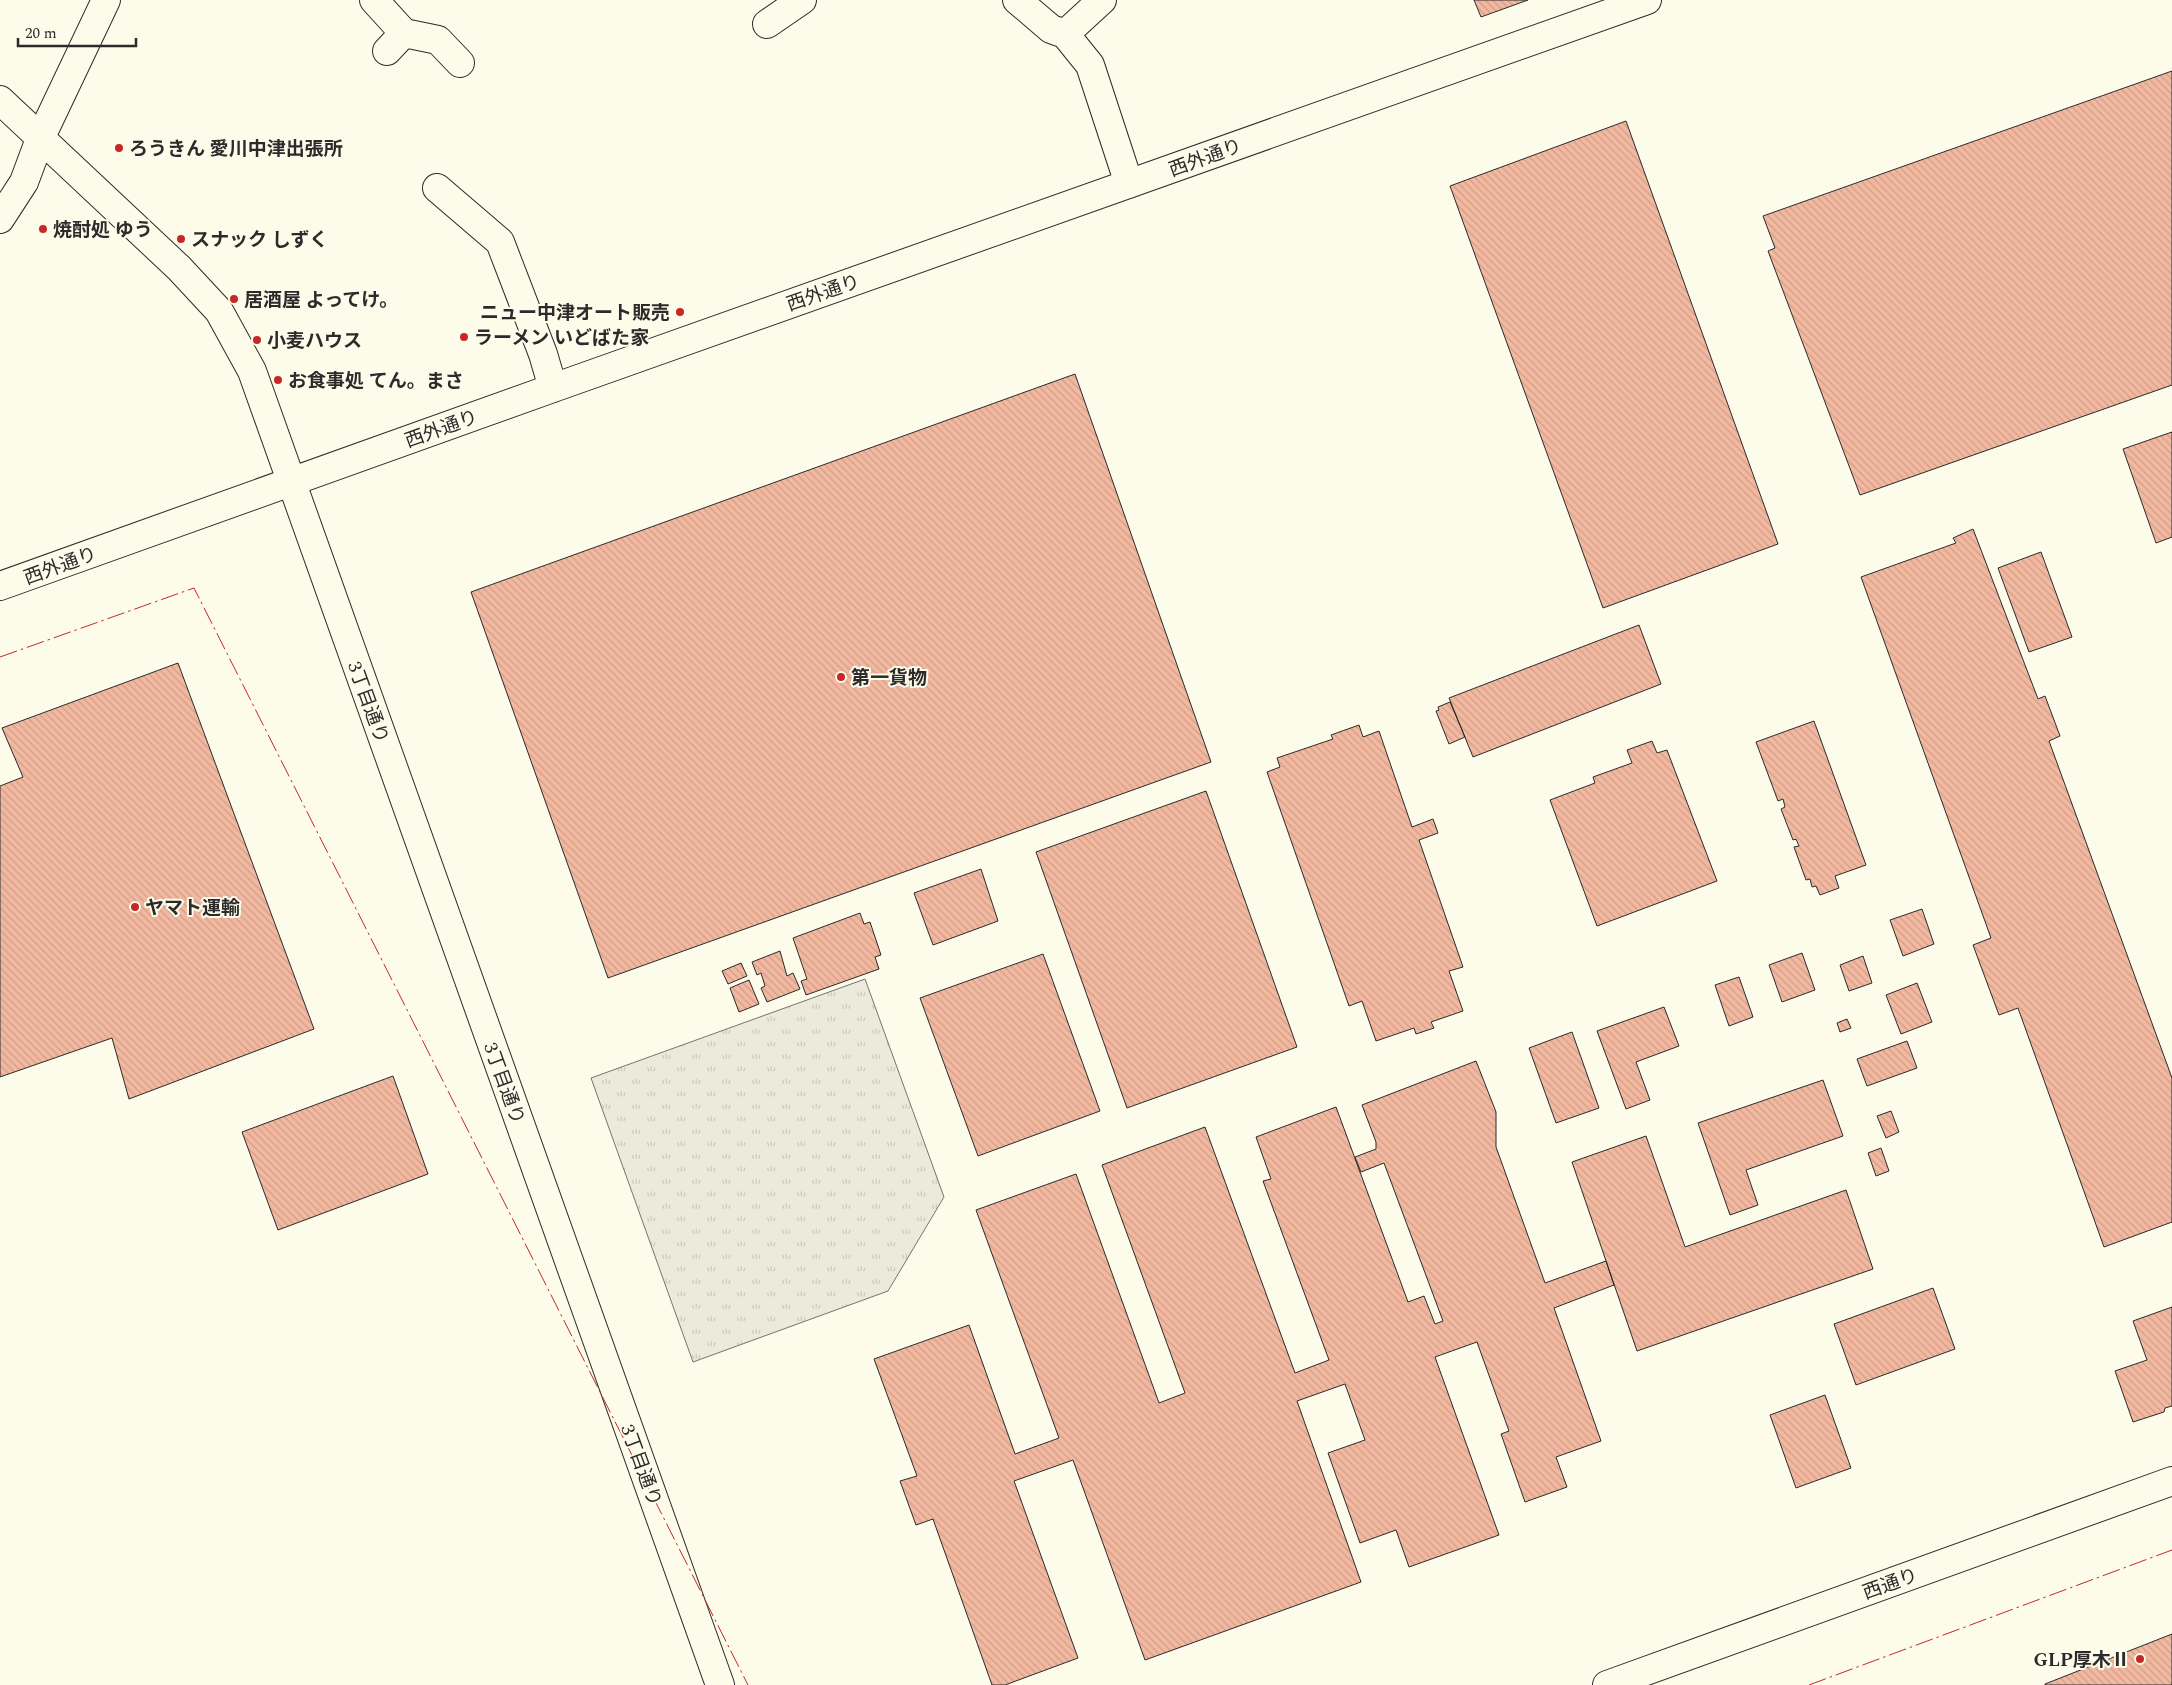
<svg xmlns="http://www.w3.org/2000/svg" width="2172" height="1685" font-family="Spectral,'Noto Sans JP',serif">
<defs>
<pattern id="park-tufts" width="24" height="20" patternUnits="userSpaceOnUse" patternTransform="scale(1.25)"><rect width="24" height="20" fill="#ecebdb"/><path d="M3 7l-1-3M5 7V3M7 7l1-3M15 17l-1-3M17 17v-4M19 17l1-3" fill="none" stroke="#cbcabc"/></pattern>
<pattern id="building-back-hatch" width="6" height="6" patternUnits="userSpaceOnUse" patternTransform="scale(1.25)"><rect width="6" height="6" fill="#f2b8a0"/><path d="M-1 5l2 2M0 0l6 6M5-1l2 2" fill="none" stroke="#d09e8a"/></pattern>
</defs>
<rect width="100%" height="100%" fill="#fdfbea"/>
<path fill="url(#park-tufts)" stroke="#74746e" d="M865,979L944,1197L888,1291L693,1362L591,1078Z"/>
<path fill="url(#building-back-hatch)" stroke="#2b2b2b" d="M1474,0H1528L1481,17Z
M2172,71V385L1860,495L1768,251L1775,248L1763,216Z
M1626,121L1778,544L1603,608L1450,186Z
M1075,374L1211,762L608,978L471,592Z
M2172,432V537L2156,543L2123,449Z
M1973,529L2038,699L2045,696L2060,736L2049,741L2172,1078V1222L2104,1247L2018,1008L1999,1015L1973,945L1991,938L1861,577L1956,543L1953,538Z
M2041,552L2072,637L2029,652L1998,568Z
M1639,625L1661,684L1473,757L1449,698Z
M178,663L314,1029L129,1099L112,1038L0,1077V786L23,777L2,728Z
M1450,702L1465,737L1449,744L1436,711L1439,710L1438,707Z
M1814,721L1866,865L1835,876L1839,888L1820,895L1816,886L1812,887L1810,879L1806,880L1794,847L1799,846L1796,839L1793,840L1781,809L1785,807L1783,799L1778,801L1756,742Z
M1359,725L1363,737L1379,731L1412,827L1433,819L1438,833L1419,840L1463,967L1449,971L1463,1011L1431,1022L1434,1028L1416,1034L1414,1028L1376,1041L1362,1001L1349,1006L1267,772L1280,767L1277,758L1333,739L1331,735Z
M1652,741L1657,753L1667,750L1717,881L1597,926L1550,800L1595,783L1593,777L1632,763L1627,750Z
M1206,791L1297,1047L1127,1108L1036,852Z
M981,869L998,921L933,945L914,893Z
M1922,909L1934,944L1903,956L1890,920Z
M860,913L864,924L870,922L881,955L875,957L879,969L806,995L801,981L807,979L793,938Z
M780,951L787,976L793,973L800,989L767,1002L761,988L765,986L761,973L757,975L752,962Z
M1802,953L1815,990L1782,1002L1769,965Z
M1043,954L1100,1111L978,1156L920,998Z
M1863,956L1872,983L1849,991L1840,965Z
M741,963L747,976L728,984L722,971Z
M1739,977L1753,1017L1729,1026L1715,985Z
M749,980L759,1004L739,1012L730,988Z
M1917,983L1932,1022L1901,1034L1886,995Z
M1664,1007L1679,1046L1636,1062L1650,1100L1626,1109L1597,1031Z
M1847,1019L1851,1028L1840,1032L1837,1023Z
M1572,1032L1599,1108L1556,1123L1529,1048Z
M1907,1041L1917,1068L1867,1086L1857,1059Z
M1476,1061L1496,1112V1147L1545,1283L1606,1261L1614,1285L1554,1308L1601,1441L1556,1457L1567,1487L1525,1502L1501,1434L1509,1431L1477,1342L1435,1357L1499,1535L1409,1567L1396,1530L1360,1543L1328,1453L1365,1440L1345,1384L1297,1401L1361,1582L1145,1660L1073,1460L1014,1481L1078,1658L1005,1685H992L933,1519L916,1525L900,1481L917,1476L874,1359L969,1325L1015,1454L1059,1438L976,1210L1076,1174L1159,1403L1185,1393L1102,1165L1205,1127L1295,1373L1329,1360L1263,1181L1271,1179L1256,1137L1336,1107L1408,1302L1424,1296L1435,1324L1443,1321L1384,1163L1361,1172L1355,1157L1376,1149V1142L1362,1105Z
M393,1076L428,1174L278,1230L242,1132Z
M1823,1080L1843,1136L1746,1170L1758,1205L1730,1215L1698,1123Z
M1891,1111L1899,1132L1886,1138L1877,1116Z
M1646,1136L1685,1247L1846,1190L1873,1269L1637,1351L1572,1162Z
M1881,1148L1889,1171L1876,1176L1868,1153Z
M1933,1288L1955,1349L1856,1385L1834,1324Z
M2172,1307V1406L2165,1408L2164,1412L2133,1422L2115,1371L2147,1360L2133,1321Z
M1825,1395L1851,1468L1796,1488L1770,1415Z
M2172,1634V1685H2045V1684Z"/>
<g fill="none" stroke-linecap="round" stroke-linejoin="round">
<defs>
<path id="minor" d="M374,0L404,33L438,40L460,63
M1017,0L1051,29L1065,34
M1102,0L1065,34L1090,65L1129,184
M767,24L802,0
M387,51L404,33
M0,100L179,268L219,311L252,371L720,1685
M437,188L500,242L543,354L553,388
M0,219L24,182L40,139L106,0
M0,586L553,388L1647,0
M1607,1685L2172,1481"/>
</defs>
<use href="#minor" stroke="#2b2b2b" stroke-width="30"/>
<use href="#minor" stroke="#fdfbea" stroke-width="28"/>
<path stroke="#c62828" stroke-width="1" stroke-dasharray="18 4 2.5 4" stroke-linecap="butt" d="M0,657L194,588L748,1685
M1809,1685L2172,1550"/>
</g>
<g fill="#c62828" stroke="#fdfbea" stroke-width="2">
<circle cx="119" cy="148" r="5"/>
<circle cx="43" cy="229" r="5"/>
<circle cx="181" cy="239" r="5"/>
<circle cx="234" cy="299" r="5"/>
<circle cx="680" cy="312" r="5"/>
<circle cx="464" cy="337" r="5"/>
<circle cx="257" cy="340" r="5"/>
<circle cx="278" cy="380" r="5"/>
<circle cx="841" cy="677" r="5"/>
<circle cx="135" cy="907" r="5"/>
<circle cx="2140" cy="1659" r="5"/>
</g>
<g text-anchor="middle" stroke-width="4" stroke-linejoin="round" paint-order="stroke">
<g font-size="19" font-weight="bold" fill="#2b2b2b" stroke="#fdfbea" text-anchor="start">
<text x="129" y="155">ろうきん 愛川中津出張所</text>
<text x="53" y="236">焼酎処 ゆう</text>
<text x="191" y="246">スナック しずく</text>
<text x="244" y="306">居酒屋 よってけ。</text>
<text x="670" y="319" text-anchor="end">ニュー中津オート販売</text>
<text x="474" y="344">ラーメン いどばた家</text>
<text x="267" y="347">小麦ハウス</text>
<text x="288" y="387">お食事処 てん。まさ</text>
<text x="851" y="684">第一貨物</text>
<text x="145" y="914">ヤマト運輸</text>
<text x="2130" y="1666" text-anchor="end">GLP厚木Ⅱ</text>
</g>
<g font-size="19" fill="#2b2b2b" stroke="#fdfbea">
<text transform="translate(1205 157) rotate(-20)" y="7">西外通り</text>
<text transform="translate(823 292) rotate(-19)" y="7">西外通り</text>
<text transform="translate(441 428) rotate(-20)" y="7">西外通り</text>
<text transform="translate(60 565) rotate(-20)" y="7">西外通り</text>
<text transform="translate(369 702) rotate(70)" y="7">3丁目通り</text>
<text transform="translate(505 1083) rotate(70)" y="7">3丁目通り</text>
<text transform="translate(642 1465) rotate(70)" y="7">3丁目通り</text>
<text transform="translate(1890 1583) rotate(-20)" y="7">西通り</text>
</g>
</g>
<path d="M18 38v8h118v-8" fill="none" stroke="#2b2b2b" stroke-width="2.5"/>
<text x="25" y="38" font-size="15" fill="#2b2b2b" stroke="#fdfbea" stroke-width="4" paint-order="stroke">20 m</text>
</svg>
